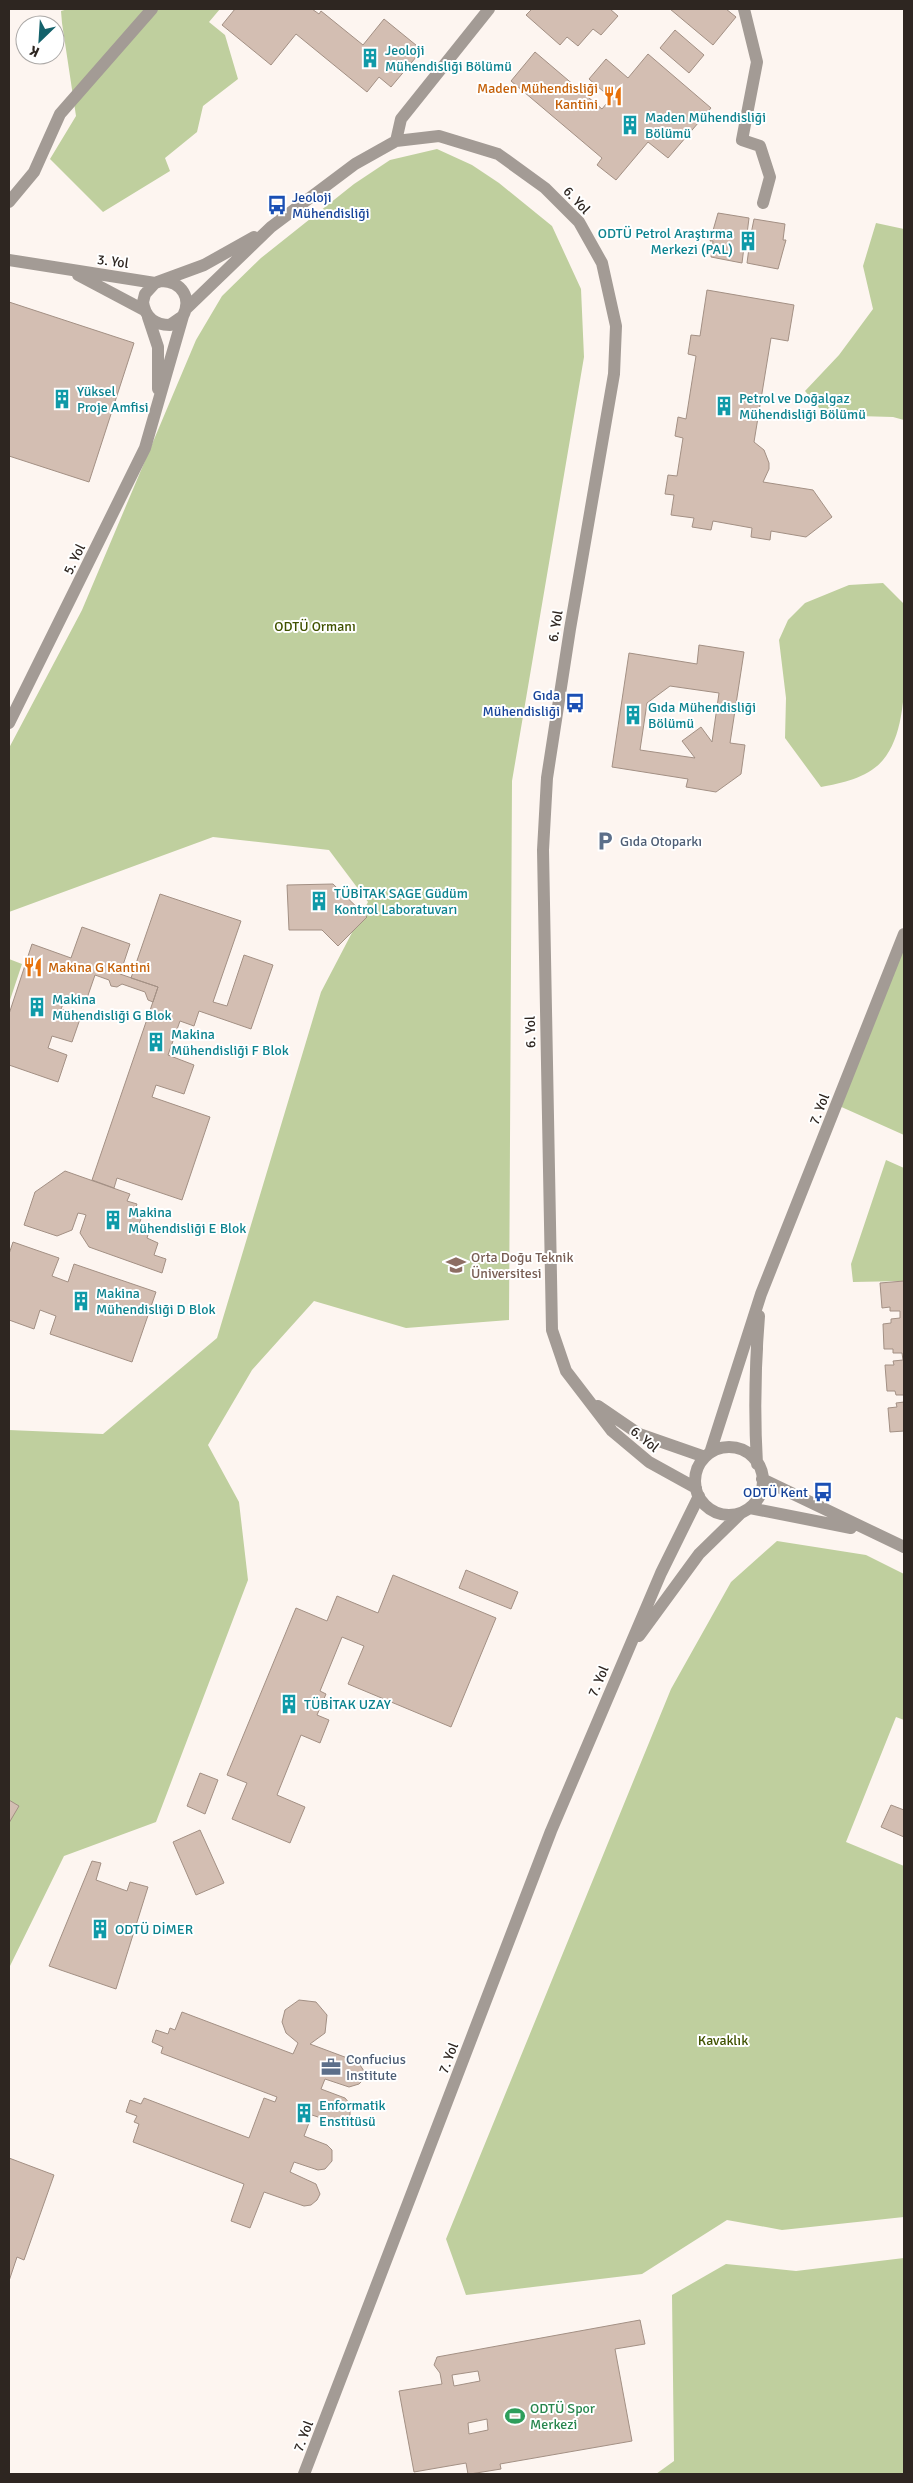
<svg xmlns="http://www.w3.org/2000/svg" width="913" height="2483" font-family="Signika,sans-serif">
<rect width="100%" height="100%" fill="#fdf5f0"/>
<path fill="#bfcf9e" d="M68,9H220L209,22L225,35L238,79L203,106L197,132L165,158L170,171L103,212L50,159L76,116L62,23L61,11Z
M437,149L472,165L499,183L552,226L581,289L584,357L512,781L509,1320L406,1328L314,1301L252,1370L208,1445L239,1502L248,1580L156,1822L64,1856L9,1968V1430L103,1434L217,1338L321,992L368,902L329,850L213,837L9,912V748L82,610L196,340L222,296L261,258L354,184L390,160Z
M876,223L904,229V420L893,417L858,416L820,409L805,391L839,355L873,309L863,266Z
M883,583L904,604C904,647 912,727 883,760C868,778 842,783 821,787L785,738L786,698L779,640L788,620L805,603L849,585Z
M904,934V1135L837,1105Z
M9,959L22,964L9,1003Z
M886,1160L904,1168V1281L853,1282L851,1264Z
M777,1541L866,1555L904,1574V1720L896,1717L846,1842L904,1866V2217L782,2230L727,2220L642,2274L466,2295L446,2239L671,1689L731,1582Z
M904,2258V2474H656L674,2461L672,2295L726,2264L796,2271Z"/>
<path fill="#d3beb2" stroke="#a39084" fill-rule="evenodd" d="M235,9H312L319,14L321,11L363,45L384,19L422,50L391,87L379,77L367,92L296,34L271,65L222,25Z
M532,9H610L618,16L601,35L593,29L578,46L567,37L560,45L526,15Z
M670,9H726L736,17L713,45Z
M675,30L704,55L689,73L660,48Z
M535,52L602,109L611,98L589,79L606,59L628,78L648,54L711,108L668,158L648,142L616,180L597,165L602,158L511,81Z
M718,213L749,218L747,234H751L754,219L785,224L783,240H786L778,269L747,263L749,248L744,247L742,263L711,257L713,241H710Z
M707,290L794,305L788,341L771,338L754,442L764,450L769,463V469L763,482L813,490L832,517L806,537L771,531L770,540L751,537L752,528L713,521L711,530L692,527L694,518L671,515L674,495L665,494L668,475L677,476L683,438L675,436L678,417L686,419L696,356L688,354L691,335L700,336Z
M9,302L134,343L89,482L9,456Z
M699,645L744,652L730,743L745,745L741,774L716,792L686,787L688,779L612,767L629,653L697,664ZM670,686L719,693L712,742L701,727L682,741L695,758L640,750L647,703Z
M333,884L367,917L338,946L322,930H289L287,885Z
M160,894L241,921L213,1002L227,1006L244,955L273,965L251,1029L199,1011L194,1026L180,1021L168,1055L194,1065L184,1094L156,1085L152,1097L210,1117L182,1200L117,1178L114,1188L92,1180L158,987L131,978Z
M82,927L130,944L120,974L158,987L153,1002L148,1000L145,992L122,984L117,987L111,986L109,980L95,975L85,1004L66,997L61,1009L81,1016L72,1042L52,1036L48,1048L67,1055L58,1082L9,1065V1014L32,944L71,958Z
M65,1171L130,1194L127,1201L137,1204L134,1212L143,1214L139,1224L150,1228L147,1238L158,1243L154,1255L166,1259L162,1273L89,1247L80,1233L86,1215L83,1214L78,1213L72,1230L57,1236L24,1225L35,1192Z
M13,1242L59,1258L52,1276L68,1282L74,1264L156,1292L132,1362L50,1334L56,1316L40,1310L34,1329L9,1320V1254Z
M904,1281V1395H896L895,1391H887L885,1365H894L893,1361L903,1360L902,1353H893V1349H884L883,1324L891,1323V1319L900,1318V1311H890V1307L882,1308L880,1283Z
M904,1402V1431L890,1432L888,1408L897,1407L896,1403Z
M466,1570L518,1592L511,1609L459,1588Z
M393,1575L496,1618L451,1727L348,1684L364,1646L342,1637L320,1691L326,1694L317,1715L329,1720L320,1743L301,1735L277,1795L305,1807L290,1843L232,1819L247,1783L227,1775L296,1608L327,1621L337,1596L378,1613Z
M200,1773L218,1780L205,1814L187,1806Z
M9,1800L19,1806L9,1823Z
M891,1805L904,1810V1837L881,1827Z
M200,1830L224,1883L196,1895L173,1842Z
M92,1861L101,1863L96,1880L127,1891L130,1882L148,1887L116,1989L49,1966Z
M299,2000L316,2002L327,2015L325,2033L310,2044L358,2062L364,2071V2079L359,2084L349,2087L325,2079L321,2089L345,2098L350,2104V2115L339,2124L312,2115L304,2136L327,2145L332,2150V2161L325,2169L318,2170L294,2162L290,2172L316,2184L320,2194L317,2200L311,2205L304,2206L264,2192L250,2228L231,2221L244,2184L133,2142L139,2124L134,2122L137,2116L126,2112L130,2100L141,2104L144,2098L249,2138L264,2098L275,2102L277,2097L161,2053L163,2047L152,2042L156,2030L168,2034L170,2028L175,2030L182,2012L293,2054L298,2043L286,2033L282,2022L285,2010Z
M9,2158L54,2175L24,2260L17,2257L9,2281Z
M640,2320L645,2344L615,2349L632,2441L500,2464L501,2469L470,2474H468L466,2463L414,2472L399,2391L442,2384L440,2373L434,2365L437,2357ZM478,2371L480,2381L454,2386L452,2375ZM487,2419L488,2430L469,2434L468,2423Z"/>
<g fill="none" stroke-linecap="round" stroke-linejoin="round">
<path stroke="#a39b95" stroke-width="12" d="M744,9L757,62L742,140L760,146L770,177L763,203
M396,141L401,119L489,9
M9,202L34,172L60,114L152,9
M9,260L155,283
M78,275L144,310
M162,281C182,282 192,298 183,316L170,325C154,325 145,317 143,302L145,294L155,283L204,265L254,237
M186,309L271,227L355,164L396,141L439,136L498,154L545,188L579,222L602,263L616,326L614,374L570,629L547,778L543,850L552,1330L566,1371L612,1431L649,1462L696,1488
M148,317L158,347V389
M9,723L145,448L183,316
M598,1406L639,1434L705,1457
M695 1481a34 34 0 1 1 68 0a34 34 0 1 1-68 0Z
M710,1453L761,1294L904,934
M757,1464C754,1414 755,1366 759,1316
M762,1479L904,1547
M750,1508L851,1528
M639,1636L699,1554L741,1513
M304,2474L551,1831L661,1573L699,1496"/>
</g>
<defs>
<symbol id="building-bare" viewBox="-9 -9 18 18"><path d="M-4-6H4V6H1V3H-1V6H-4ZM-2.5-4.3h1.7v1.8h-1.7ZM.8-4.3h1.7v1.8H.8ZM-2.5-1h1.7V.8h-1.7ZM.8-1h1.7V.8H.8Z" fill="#0f9aa8" stroke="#fff" stroke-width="2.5" paint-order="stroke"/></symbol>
<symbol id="restaurant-bare" viewBox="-9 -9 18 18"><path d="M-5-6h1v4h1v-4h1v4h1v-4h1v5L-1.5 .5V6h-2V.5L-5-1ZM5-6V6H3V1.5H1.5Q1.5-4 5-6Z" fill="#e8710a" stroke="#fff" stroke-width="2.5" paint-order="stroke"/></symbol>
<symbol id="bus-bare" viewBox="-9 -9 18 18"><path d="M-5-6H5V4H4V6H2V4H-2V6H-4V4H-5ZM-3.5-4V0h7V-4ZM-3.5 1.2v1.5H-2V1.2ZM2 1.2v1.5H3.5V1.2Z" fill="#1a4fb4" stroke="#fff" stroke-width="2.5" paint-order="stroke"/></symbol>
<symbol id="parking-bare" viewBox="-9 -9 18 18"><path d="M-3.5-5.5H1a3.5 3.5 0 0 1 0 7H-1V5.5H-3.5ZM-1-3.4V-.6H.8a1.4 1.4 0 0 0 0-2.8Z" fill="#5c6f8a" stroke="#fff" stroke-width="2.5" paint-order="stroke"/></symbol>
<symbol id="university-bare" viewBox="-9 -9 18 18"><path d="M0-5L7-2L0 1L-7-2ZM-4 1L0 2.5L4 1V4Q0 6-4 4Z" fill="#8d6e63" stroke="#fff" stroke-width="2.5" paint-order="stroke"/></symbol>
<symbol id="office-bare" viewBox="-9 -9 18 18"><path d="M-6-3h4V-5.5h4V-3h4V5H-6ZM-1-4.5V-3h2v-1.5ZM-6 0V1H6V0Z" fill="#5c6f8a" stroke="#fff" stroke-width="2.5" paint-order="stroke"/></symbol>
<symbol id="stadium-bare" viewBox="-9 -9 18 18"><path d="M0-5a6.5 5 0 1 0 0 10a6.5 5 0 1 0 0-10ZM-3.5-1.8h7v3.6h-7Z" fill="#2e9e5b" stroke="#fff" stroke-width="2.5" paint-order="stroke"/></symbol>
</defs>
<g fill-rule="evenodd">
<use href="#building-bare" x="356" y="44" width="28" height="28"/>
<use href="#restaurant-bare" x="599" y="82" width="28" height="28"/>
<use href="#building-bare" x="616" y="111" width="28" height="28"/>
<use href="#bus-bare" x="263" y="191" width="28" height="28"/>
<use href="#building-bare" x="734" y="227" width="28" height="28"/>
<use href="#building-bare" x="48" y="385" width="28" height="28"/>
<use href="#building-bare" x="710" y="392" width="28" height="28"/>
<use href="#bus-bare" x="561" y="689" width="28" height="28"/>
<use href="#building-bare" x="619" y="701" width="28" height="28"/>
<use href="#parking-bare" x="591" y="827" width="28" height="28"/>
<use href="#building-bare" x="305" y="887" width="28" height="28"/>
<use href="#restaurant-bare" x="19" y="953" width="28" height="28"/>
<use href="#building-bare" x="23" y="993" width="28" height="28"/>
<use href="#building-bare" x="142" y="1028" width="28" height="28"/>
<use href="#building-bare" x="99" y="1206" width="28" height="28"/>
<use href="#university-bare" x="442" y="1251" width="28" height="28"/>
<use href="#building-bare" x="67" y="1287" width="28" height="28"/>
<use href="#bus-bare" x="809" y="1478" width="28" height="28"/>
<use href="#building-bare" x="275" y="1690" width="28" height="28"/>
<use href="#building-bare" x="86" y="1915" width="28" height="28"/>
<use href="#office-bare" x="317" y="2053" width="28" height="28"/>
<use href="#building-bare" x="290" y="2099" width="28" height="28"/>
<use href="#stadium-bare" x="501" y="2402" width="28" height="28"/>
</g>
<g text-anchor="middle" stroke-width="4" stroke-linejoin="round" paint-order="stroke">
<g font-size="14" fill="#0d838f" stroke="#fff" text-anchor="start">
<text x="385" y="55">Jeoloji<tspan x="385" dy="16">Mühendisliği Bölümü</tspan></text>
<text x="645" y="122">Maden Mühendisliği<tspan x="645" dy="16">Bölümü</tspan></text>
<text x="733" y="238" text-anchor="end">ODTÜ Petrol Araştırma<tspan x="733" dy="16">Merkezi (PAL)</tspan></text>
<text x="77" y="396">Yüksel<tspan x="77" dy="16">Proje Amfisi</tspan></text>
<text x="739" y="403">Petrol ve Doğalgaz<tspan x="739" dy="16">Mühendisliği Bölümü</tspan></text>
<text x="648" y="712">Gıda Mühendisliği<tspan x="648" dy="16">Bölümü</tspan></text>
<text x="334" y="898">TÜBİTAK SAGE Güdüm<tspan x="334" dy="16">Kontrol Laboratuvarı</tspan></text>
<text x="52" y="1004">Makina<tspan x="52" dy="16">Mühendisliği G Blok</tspan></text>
<text x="171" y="1039">Makina<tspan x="171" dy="16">Mühendisliği F Blok</tspan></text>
<text x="128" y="1217">Makina<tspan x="128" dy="16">Mühendisliği E Blok</tspan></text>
<text x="96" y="1298">Makina<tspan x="96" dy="16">Mühendisliği D Blok</tspan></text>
<text x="304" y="1709">TÜBİTAK UZAY</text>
<text x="115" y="1934">ODTÜ DİMER</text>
<text x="319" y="2110">Enformatik<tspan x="319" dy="16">Enstitüsü</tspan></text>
</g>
<g font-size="14" fill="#c56008" stroke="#fff" text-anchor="end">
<text x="598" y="93">Maden Mühendisliği<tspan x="598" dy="16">Kantini</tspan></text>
<text x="48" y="972" text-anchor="start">Makina G Kantini</text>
</g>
<g font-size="14" fill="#164399" stroke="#fff" text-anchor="end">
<text x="292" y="202" text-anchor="start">Jeoloji<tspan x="292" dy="16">Mühendisliği</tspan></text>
<text x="560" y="700">Gıda<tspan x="560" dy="16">Mühendisliği</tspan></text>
<text x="808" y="1497">ODTÜ Kent</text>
</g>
<g font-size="14" fill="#2e2621" stroke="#fff">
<text transform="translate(577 200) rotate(47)" y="5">6. Yol</text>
<text transform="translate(113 261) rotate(8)" y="5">3. Yol</text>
<text transform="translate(74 559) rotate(-64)" y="5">5. Yol</text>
<text transform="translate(555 626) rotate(-80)" y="5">6. Yol</text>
<text transform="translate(530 1032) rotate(-91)" y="5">6. Yol</text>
<text transform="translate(819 1109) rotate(-68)" y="5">7. Yol</text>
<text transform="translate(645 1439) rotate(39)" y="5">6. Yol</text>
<text transform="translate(598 1681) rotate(-67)" y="5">7. Yol</text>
<text transform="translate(448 2058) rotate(-69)" y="5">7. Yol</text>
<text transform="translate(303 2436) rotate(-69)" y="5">7. Yol</text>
</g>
<g font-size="14" fill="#405201" stroke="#fff">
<text x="315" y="631">ODTÜ Ormanı</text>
<text x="723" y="2045">Kavaklık</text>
</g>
<g font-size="14" fill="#4e5e75" stroke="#fff" text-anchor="start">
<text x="620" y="846">Gıda Otoparkı</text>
<text x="346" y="2064">Confucius<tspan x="346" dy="16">Institute</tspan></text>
</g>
<g font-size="14" fill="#785e54" stroke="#fff" text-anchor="start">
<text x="471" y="1262">Orta Doğu Teknik<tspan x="471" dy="16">Üniversitesi</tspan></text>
</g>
<g font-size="14" fill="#27864d" stroke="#fff" text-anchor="start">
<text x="530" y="2413">ODTÜ Spor<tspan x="530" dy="16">Merkezi</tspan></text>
</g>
</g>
<rect width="913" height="2483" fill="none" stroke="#2e2621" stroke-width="20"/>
<g transform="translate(40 40) rotate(205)"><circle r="24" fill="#ffffff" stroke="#aba8a6"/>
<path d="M0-4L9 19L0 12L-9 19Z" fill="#14626b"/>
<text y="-8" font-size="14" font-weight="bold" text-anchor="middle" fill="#2e2621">K</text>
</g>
</svg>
